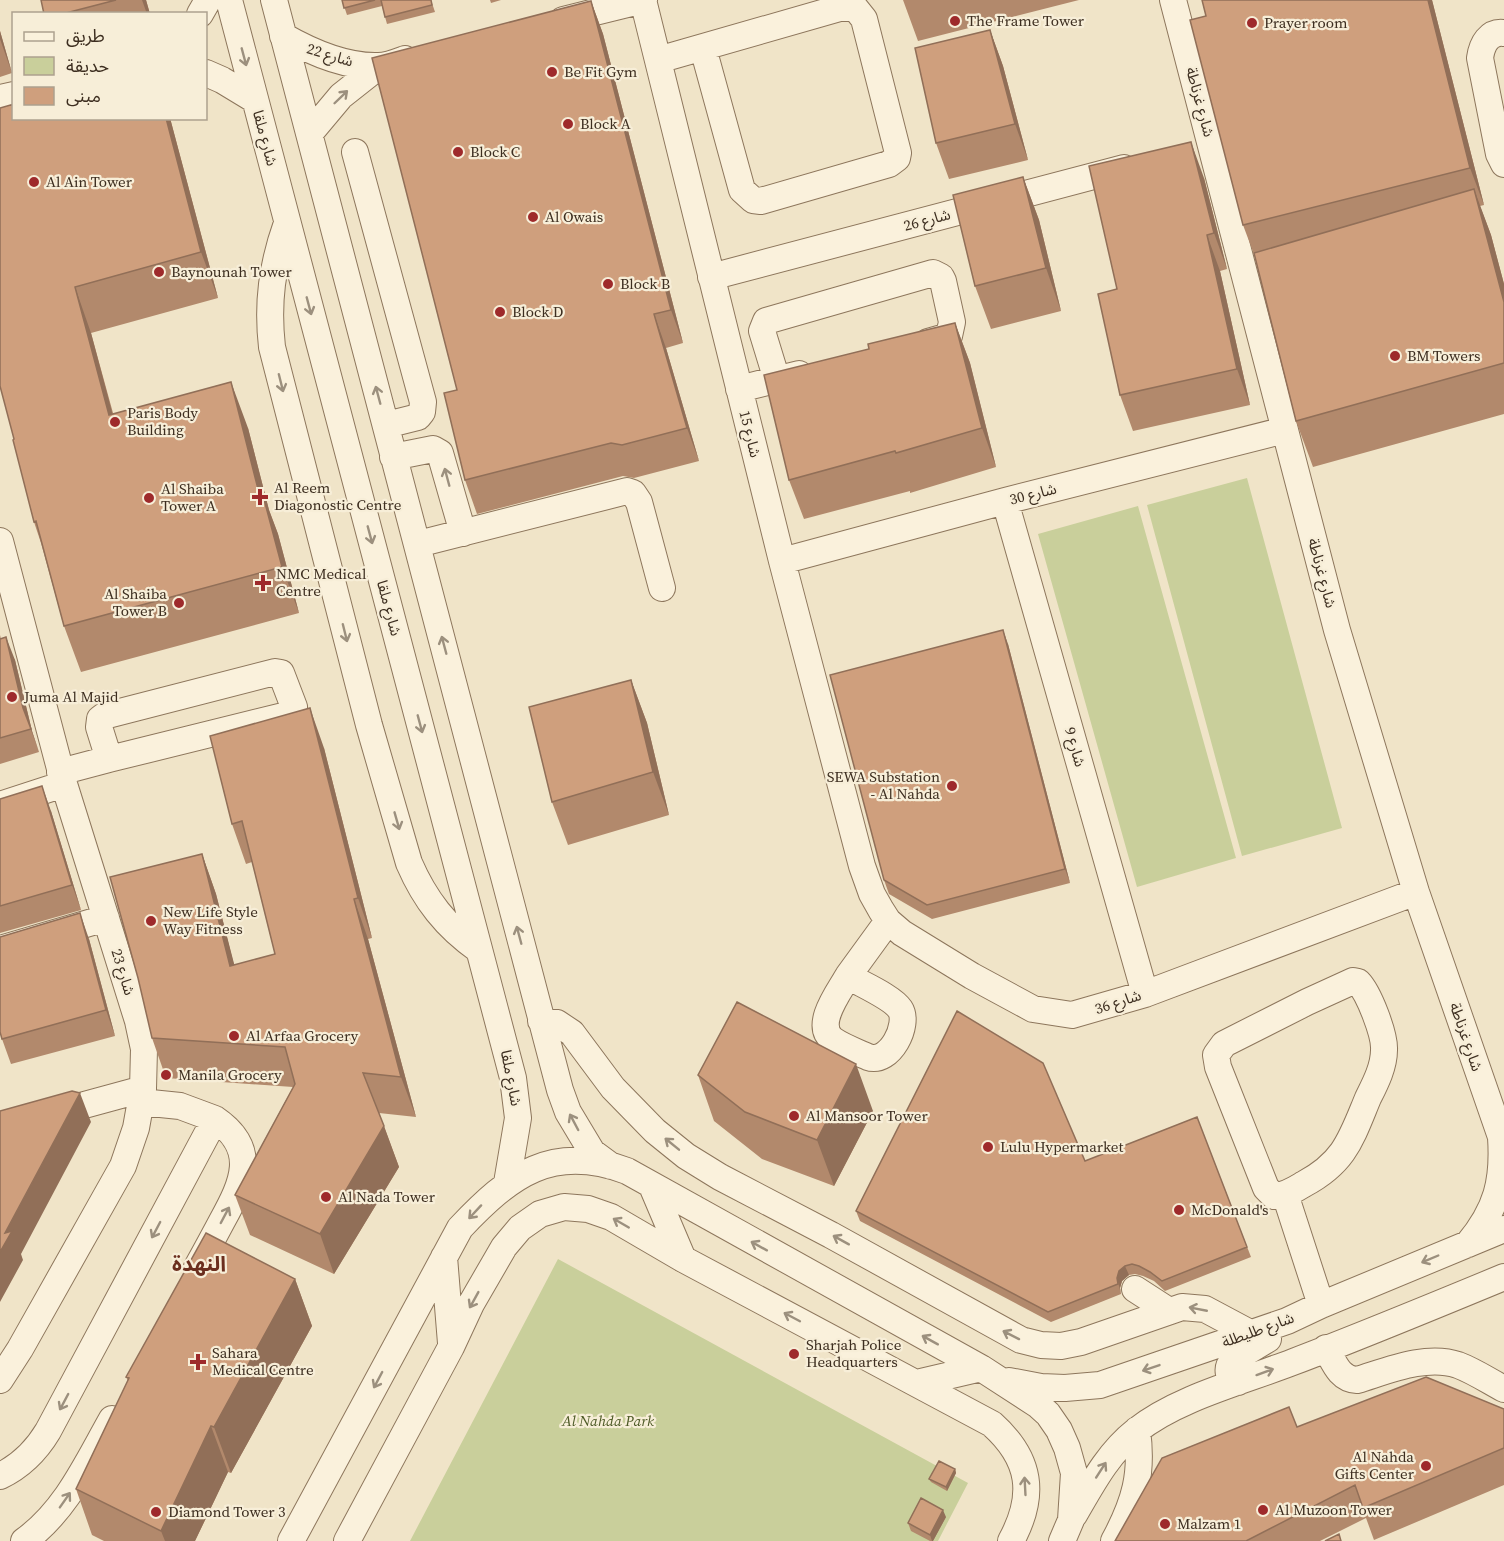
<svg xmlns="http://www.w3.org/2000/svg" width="1504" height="1541" font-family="'Source Serif 4','Noto Sans Arabic',serif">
<rect width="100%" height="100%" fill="#f0e4c8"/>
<path fill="#c9cf9b" d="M1247,478L1342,828L1242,856L1147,505Z
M1138,506L1236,858L1137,887L1038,534Z
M558,1259L968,1483L938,1541H410Z"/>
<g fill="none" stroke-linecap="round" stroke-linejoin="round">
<defs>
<path id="minor" d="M229,0L513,1078L518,1118L507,1183
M274,0L560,1090L568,1112L592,1152L611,1166
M643,0L782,561L862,866L872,894L881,910L888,921L902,933L972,976L1033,1009L1072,1015L1145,994L1416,892
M1173,0L1337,630L1416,892L1501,1137C1504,1181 1497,1209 1468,1244
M200,14L208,0
M563,20L644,0
M1504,33C1489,31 1482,44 1480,58L1499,154L1504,164
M283,36C311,52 345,67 378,66C387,66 397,62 405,59
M658,60L843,7L856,9L864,19L898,153L897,158L889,164L761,201L753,200L742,190L703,48
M206,73L222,80L255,100
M0,98L14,95
M310,133L341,96L379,66
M355,152L423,402L422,412L418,417L386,425
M287,223C272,265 267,303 272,347L369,725L409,863C425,900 446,927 479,950
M711,277L1124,168
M777,380L762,331L766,321L933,273L941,277L943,281L952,322L949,336L928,342
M739,389L799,374
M393,457L433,449L440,453L463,533
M1005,501L1145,994
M0,541L64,784L138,1021L144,1049L143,1089L136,1128L123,1166L20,1349L0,1380
M418,544L627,491L633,493L639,502L662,588
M782,561L1005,501L1285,430
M275,672L281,673L294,707L291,714L109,759L99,727L100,719L104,716Z
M60,772L109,759
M0,805L64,784
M0,949L106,918
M848,976C861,984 892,997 900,1009C910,1024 890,1065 868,1057C857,1052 843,1047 833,1040C813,1025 839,992 848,976Z
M848,976L888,921
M1353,981L1358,982C1369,993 1385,1035 1384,1050C1384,1067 1375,1084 1368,1098C1351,1139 1345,1162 1304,1184C1294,1190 1285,1196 1274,1196L1266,1188L1218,1067L1216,1055L1224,1044L1307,1002Z
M541,1021L557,1023L572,1033L613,1088L655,1131L686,1156L720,1177L831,1235L1021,1340L1041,1345L1061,1346L1081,1342L1182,1307L1205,1309L1250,1333
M141,1102L180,1106L215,1119
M0,1128L143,1089
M652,1186L683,1259
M1285,1194L1321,1305
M444,1257L451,1343
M1135,1289L1169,1311
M1326,1348C1334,1362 1339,1379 1357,1380C1387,1371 1426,1354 1458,1365C1474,1371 1489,1381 1504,1389
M1009,1381L1041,1387L1065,1388L1100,1385L1287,1321L1321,1305L1504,1229
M1238,1382C1227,1378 1226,1368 1233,1360L1268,1339
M917,1383L981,1368
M0,1476C21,1466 36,1451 48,1431L215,1119C259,1149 243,1183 222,1221C214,1236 206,1251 197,1267
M1074,1515C1092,1484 1108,1453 1136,1431C1177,1398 1244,1381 1293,1362C1364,1335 1434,1306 1504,1277
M24,1541C66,1511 87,1463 112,1419
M291,1541L460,1228C510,1175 552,1143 627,1171L981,1368L1038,1405L1048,1414L1059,1430L1067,1448L1074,1473L1071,1520L1062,1541
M347,1541L451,1347L471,1304L504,1247L520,1228L540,1214L564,1207L588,1209L611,1217L683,1259L992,1424C1031,1459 1036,1495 1011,1541
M1114,1541C1135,1502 1143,1474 1137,1430"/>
</defs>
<use href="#minor" stroke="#8d765c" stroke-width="28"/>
<use href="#minor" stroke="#faf1dc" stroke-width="26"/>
</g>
<path fill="#b2896c" d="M41,0H146L150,14H44Z
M342,0H431L435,12L387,24L382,6L347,15Z
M490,0H501L491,3Z
M903,0H1079L918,41Z
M1202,0H1432L1484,205L1480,206L1491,235L1504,284V414L1313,467L1296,421L1255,257L1243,225L1206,16Z
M591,1L603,34L683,343L666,348L699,461L634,478L623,476L477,514L465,480L457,390Z
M990,30L1003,66L1028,160L949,179L936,143Z
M0,31L12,73L0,77Z
M14,118H170L218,298L91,333L113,413L248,428L269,510L278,534L299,613L81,672L64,626L41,543L34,522L14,439Z
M1023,177L1039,220L1061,311L991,329L975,286Z
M1204,178L1227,269L1220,271L1250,405L1133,431L1120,395L1117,289Z
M955,323L970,363L996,467L910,493V491L804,519L789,480L869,349Z
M0,635L1,639L15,660L32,731L39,752L0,764Z
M1008,644L1070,883L932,919L889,894L884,880Z
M631,680L647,723L669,815L568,845L552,802Z
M324,748L372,938L368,939L416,1117L379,1113L399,1167L334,1274L250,1235L235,1195L293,1087L166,1078L152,1038L202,854L216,894L234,965L275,954L252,862L246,864L232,824Z
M0,799L51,811L81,910L0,933Z
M89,939L115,1036L11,1064L2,1039Z
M698,1075L873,1111L834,1186L762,1159L714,1121Z
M1197,1117L1251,1257L1165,1291L1154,1281L1143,1276L1135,1274L1129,1275L1122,1281L1120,1288L1121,1294L1051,1322L860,1221L856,1211L1085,1161Z
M295,1279L312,1326L231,1473L228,1472L195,1541H104L92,1535L76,1489L128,1381L126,1377Z
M1504,1409V1485L1374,1540L1366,1518L1320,1541H1115L1297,1427Z
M955,1469L956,1473L947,1491L931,1482L929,1479Z
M946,1517L933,1541H930L911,1531L908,1523Z"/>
<path fill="#916f58" d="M142,0H146L150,14H147Z
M1428,0H1432L1484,205L1470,168Z
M591,1L603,34L683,343L671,310Z
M990,30L1003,66L1028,160L1015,124Z
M0,31L12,73L0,39Z
M166,118H170L218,298L201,252Z
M1191,142L1204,178L1227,269L1214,233Z
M1023,177L1039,220L1061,311L1046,268Z
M1474,189L1491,235L1504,284V302Z
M1207,235L1220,271L1250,405L1237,369Z
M75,287L91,333L125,461L109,415Z
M654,314L666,348L699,461L687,428Z
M955,323L970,363L996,467L982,428Z
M231,382L248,428L269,510L278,534L299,613L282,567L258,489Z
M1003,630L1008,644L1070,883L1065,869Z
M6,637L15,660L32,731L39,752L23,708Z
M631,680L647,723L669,815L653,772Z
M310,708L324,748L372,938L358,898Z
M42,786L51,811L81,910L72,885Z
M202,854L216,894L245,1006L230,966Z
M354,899L368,939L416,1117L401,1077Z
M80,913L89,939L115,1036L106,1010Z
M856,1064L873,1111L834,1186L817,1140Z
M80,1093L91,1122L21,1254L23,1260L0,1302V1252L5,1233Z
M384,1126L399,1167L334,1274L320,1234Z
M1125,1266L1129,1275L1122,1281L1120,1288L1121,1294L1117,1278L1119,1271Z
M295,1279L312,1326L231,1473L214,1427Z
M211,1426L228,1472L195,1541H165L161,1531Z
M955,1469L956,1473L947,1491L946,1487Z
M943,1510L946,1517L933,1541H932L930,1535Z"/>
<path fill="#cf9f7d" stroke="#916f58" stroke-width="1.5" d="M41,0H116L62,14H44Z
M342,0H375L344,8Z
M381,0H431L432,5L385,17Z
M1202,0H1428L1470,168L1243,225L1190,20L1206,16Z
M591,1L671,310L654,314L687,428L622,445L611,443L465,480L444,393L457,390L372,58Z
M990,30L1015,124L936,143L915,48Z
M14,104V118H166L201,252L75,287L109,415L231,382L258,489L261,488L282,567L64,626L36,521L34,522L13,440L14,439L0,386V108Z
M1191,142L1214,233L1207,235L1237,369L1120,395L1098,294L1117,289L1089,166Z
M1023,177L1046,268L975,286L953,195Z
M1474,189L1504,302V363L1296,421L1254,253Z
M955,323L982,428L896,453L895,451L789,480L764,375L869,349L868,344Z
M1003,630L1065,869L927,905L884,880L830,675Z
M6,637L23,708L31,729L0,738V639Z
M631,680L653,772L552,802L529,707Z
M310,708L358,898L354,899L401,1077L363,1073L384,1126L320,1234L235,1195L295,1084L285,1047L152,1038L138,978L110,877L202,854L230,966L275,954L242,821L232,824L210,736Z
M42,786L72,885L0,906V799Z
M80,913L106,1010L2,1039L0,1032V937Z
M737,1002L856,1064L817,1140L745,1112L698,1075Z
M957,1011L1043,1063L1085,1161L1197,1117L1247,1247L1162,1281L1150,1272L1139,1266L1132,1264L1125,1266L1119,1271L1117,1278L1118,1284L1048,1312L856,1211Z
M72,1091L80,1093L5,1233L12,1231L0,1252V1111Z
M206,1233L295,1279L214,1427L211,1426L161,1531L76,1489L129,1378L126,1377Z
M1426,1377L1504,1409V1448L1363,1508L1355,1485L1246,1541H1115L1162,1458L1289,1407L1297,1427Z
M939,1461L955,1469L946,1487L929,1479Z
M921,1498L943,1510L930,1535L908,1523Z
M1339,1534L1341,1541H1325Z"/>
<defs><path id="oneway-shaft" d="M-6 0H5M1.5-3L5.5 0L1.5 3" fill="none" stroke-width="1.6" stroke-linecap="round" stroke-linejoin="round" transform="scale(1.5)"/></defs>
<g stroke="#9c907e">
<use href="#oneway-shaft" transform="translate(244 57) rotate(75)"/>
<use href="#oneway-shaft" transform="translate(341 97) rotate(-44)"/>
<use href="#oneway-shaft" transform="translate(309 306) rotate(75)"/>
<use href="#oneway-shaft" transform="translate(281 383) rotate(76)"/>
<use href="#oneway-shaft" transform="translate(378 395) rotate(-105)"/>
<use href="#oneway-shaft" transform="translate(447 477) rotate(-105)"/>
<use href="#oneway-shaft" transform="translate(370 535) rotate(75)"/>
<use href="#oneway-shaft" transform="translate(345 633) rotate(76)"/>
<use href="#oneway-shaft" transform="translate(444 645) rotate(-105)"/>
<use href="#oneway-shaft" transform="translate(420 724) rotate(75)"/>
<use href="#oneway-shaft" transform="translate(397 821) rotate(74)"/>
<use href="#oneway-shaft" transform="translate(519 935) rotate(-105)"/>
<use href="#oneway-shaft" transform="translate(574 1122) rotate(-118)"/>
<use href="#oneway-shaft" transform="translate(672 1144) rotate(-141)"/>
<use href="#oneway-shaft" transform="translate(475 1212) rotate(133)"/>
<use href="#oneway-shaft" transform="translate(225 1215) rotate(-62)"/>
<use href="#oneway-shaft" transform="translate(621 1223) rotate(-150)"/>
<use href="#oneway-shaft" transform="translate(156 1230) rotate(118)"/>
<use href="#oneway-shaft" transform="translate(841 1240) rotate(-151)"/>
<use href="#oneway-shaft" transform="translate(759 1246) rotate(-151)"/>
<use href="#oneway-shaft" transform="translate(1430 1259) rotate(157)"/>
<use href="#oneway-shaft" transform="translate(474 1300) rotate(119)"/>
<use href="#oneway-shaft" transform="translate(1198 1309) rotate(-169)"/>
<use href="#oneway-shaft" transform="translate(792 1317) rotate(-152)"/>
<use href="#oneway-shaft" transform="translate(1011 1335) rotate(-153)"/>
<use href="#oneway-shaft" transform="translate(930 1340) rotate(-151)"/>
<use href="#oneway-shaft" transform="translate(1151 1368) rotate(161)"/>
<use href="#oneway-shaft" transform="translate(1265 1372) rotate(-20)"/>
<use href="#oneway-shaft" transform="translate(378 1380) rotate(118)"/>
<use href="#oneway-shaft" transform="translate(64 1402) rotate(118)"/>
<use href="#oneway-shaft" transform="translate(1101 1470) rotate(-57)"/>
<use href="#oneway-shaft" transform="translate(1025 1486) rotate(-93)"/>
<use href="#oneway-shaft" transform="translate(65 1500) rotate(-55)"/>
</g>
<g fill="#9e2a2b" stroke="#f7eed8" stroke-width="2">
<circle cx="955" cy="21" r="6"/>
<circle cx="1252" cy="23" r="6"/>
<circle cx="552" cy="72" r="6"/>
<circle cx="568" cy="124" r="6"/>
<circle cx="458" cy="152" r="6"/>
<circle cx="34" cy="182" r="6"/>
<circle cx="533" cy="217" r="6"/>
<circle cx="159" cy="272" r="6"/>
<circle cx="608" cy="284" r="6"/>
<circle cx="500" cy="312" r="6"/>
<circle cx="1395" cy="356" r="6"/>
<circle cx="115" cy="422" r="6"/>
<path d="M257 488h6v6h6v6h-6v6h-6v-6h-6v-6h6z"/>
<circle cx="149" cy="498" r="6"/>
<path d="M260 574h6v6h6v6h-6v6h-6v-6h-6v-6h6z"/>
<circle cx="179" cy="603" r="6"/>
<circle cx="12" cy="697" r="6"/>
<circle cx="952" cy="786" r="6"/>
<circle cx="151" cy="921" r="6"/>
<circle cx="234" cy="1036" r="6"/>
<circle cx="166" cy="1075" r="6"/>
<circle cx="794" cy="1116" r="6"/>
<circle cx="988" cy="1147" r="6"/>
<circle cx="326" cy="1197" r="6"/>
<circle cx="1179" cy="1210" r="6"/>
<circle cx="794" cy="1354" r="6"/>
<path d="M195 1353h6v6h6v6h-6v6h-6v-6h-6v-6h6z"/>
<circle cx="1426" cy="1466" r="6"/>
<circle cx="1263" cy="1510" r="6"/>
<circle cx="156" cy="1512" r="6"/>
<circle cx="1165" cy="1524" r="6"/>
</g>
<g text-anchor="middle" stroke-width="4.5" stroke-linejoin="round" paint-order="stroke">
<g font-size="15" fill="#3d2e20" stroke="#f7eed8" text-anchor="start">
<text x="967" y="26">The Frame Tower</text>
<text x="1264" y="28">Prayer room</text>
<text x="564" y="77">Be Fit Gym</text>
<text x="580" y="129">Block A</text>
<text x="470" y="157">Block C</text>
<text x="46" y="187">Al Ain Tower</text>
<text x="545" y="222">Al Owais</text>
<text x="171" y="277">Baynounah Tower</text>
<text x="620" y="289">Block B</text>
<text x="512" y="317">Block D</text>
<text x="1407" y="361">BM Towers</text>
<text x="127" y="418">Paris Body<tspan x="127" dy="17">Building</tspan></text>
<text x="274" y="493">Al Reem<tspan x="274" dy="17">Diagonostic Centre</tspan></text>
<text x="161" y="494">Al Shaiba<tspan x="161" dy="17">Tower A</tspan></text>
<text x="276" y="579">NMC Medical<tspan x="276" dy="17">Centre</tspan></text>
<text x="167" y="599" text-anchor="end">Al Shaiba<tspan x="167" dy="17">Tower B</tspan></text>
<text x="24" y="702">Juma Al Majid</text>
<text x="940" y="782" text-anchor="end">SEWA Substation<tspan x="940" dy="17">- Al Nahda</tspan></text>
<text x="163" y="917">New Life Style<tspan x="163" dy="17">Way Fitness</tspan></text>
<text x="246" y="1041">Al Arfaa Grocery</text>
<text x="178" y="1080">Manila Grocery</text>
<text x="806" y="1121">Al Mansoor Tower</text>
<text x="1000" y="1152">Lulu Hypermarket</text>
<text x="338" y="1202">Al Nada Tower</text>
<text x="1191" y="1215">McDonald's</text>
<text x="806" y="1350">Sharjah Police<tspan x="806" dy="17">Headquarters</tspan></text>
<text x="212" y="1358">Sahara<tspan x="212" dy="17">Medical Centre</tspan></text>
<text x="1414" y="1462" text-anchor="end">Al Nahda<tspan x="1414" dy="17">Gifts Center</tspan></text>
<text x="1275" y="1515">Al Muzoon Tower</text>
<text x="168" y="1517">Diamond Tower 3</text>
<text x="1177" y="1529">Malzam 1</text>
</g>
<g font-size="15" fill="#3d2e20" stroke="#f7eed8">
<text transform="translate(330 55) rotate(17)" y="5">شارع 22</text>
<text transform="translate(1200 102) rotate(75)" y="5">شارع غرناطة</text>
<text transform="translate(265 138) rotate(75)" y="5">شارع ملقا</text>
<text transform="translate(927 220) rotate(-15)" y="5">شارع 26</text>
<text transform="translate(750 434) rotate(76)" y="5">شارع 15</text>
<text transform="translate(1033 494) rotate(-14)" y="5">شارع 30</text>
<text transform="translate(1322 573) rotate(75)" y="5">شارع غرناطة</text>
<text transform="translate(389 608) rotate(75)" y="5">شارع ملقا</text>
<text transform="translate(1075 747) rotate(74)" y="5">شارع 9</text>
<text transform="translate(123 972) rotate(73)" y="5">شارع 23</text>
<text transform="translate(1118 1002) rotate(-18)" y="5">شارع 36</text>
<text transform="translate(1466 1037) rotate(71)" y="5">شارع غرناطة</text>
<text transform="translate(511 1078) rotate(79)" y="5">شارع ملقا</text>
<text transform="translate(1258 1330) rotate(-20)" y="5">شارع طليطلة</text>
</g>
<g font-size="15" font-style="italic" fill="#4d5a26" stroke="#f7eed8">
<text x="608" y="1426">Al Nahda Park</text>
</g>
<g font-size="21" font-weight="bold" fill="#6b2e1e" stroke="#f7eed8">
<text x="199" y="1271">النهدة</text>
</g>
</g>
<rect x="12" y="12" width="195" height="108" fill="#f7eed8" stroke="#ada18e" stroke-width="1.5"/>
<rect x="24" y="32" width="30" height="9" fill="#faf1dc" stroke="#ada18e" stroke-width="1.5"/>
<text x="66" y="42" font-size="18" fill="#3d2e20">طريق</text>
<rect x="24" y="57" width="30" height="18" fill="#c9cf9b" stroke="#ada18e" stroke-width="1.5"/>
<text x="66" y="72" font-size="18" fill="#3d2e20">حديقة</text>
<rect x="24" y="87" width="30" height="18" fill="#cf9f7d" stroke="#ada18e" stroke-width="1.5"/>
<text x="66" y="102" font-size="18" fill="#3d2e20">مبنى</text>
</svg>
